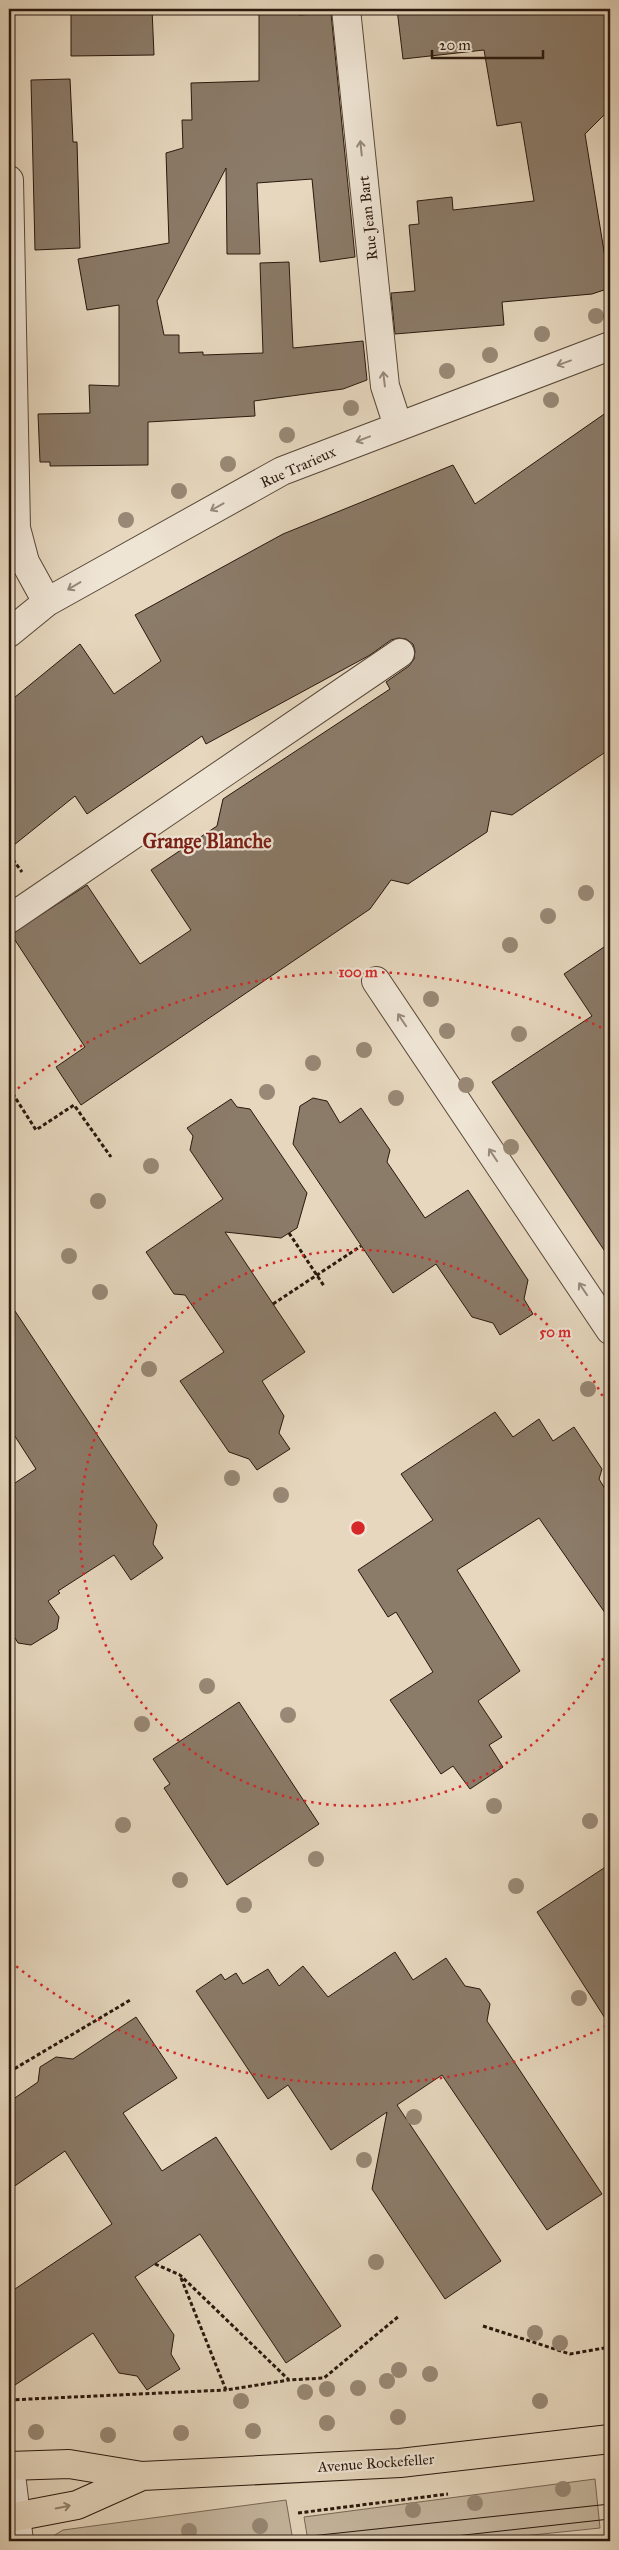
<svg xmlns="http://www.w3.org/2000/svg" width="619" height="2550" font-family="'IM FELL Great Primer',serif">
<rect width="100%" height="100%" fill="#e6d7be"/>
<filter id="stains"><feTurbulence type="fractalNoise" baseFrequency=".004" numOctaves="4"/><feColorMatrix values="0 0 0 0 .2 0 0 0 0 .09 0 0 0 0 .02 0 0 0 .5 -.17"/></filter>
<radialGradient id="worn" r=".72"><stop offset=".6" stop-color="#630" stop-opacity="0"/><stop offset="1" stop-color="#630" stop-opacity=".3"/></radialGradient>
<path fill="#c6b7a0" stroke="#786856" d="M595,2479L600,2528L475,2541H308L304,2517Z
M286,2500L293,2541H45L63,2530Z"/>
<path fill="#8b7b69" stroke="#29180d" d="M71,9H152L154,55L71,56Z
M259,9H299V15L331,13L355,257L320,262L312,179L257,183L260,254H227L226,168L157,301L164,335H179V353L203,352V355L263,353L260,263L289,262L293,348L363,341L367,380L343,389L254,401L255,416L148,422V465L50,466V462H40L38,414L90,413L89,385L119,386V305L87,310L78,259L169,243L166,153L183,148L182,120H192L191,83L259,81Z
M397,9H610V109L585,134L610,288L592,294L502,302L504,325L395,334L391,293L415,291L409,225L419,224L417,201L452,197L453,210L534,201L521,122L497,126L484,50L403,59Z
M70,79L73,142H77L80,248L35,250L31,80Z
M610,410V749L512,815L491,811L487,832L408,884L391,880L370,909L81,1105L56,1067L85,1047L11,934L87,885L140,964L191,930L151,870L217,826L223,799L390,689L386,682L409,666L414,659L415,651L413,644L406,639L398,638L391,640L370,655L206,744L202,736L87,814L75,796L9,849V702L80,644L114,694L161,661L135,615L283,534L453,465L475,504Z
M610,943V1259L492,1082L592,1016L564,974Z
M313,1098L327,1101L340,1123L361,1108L390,1150L387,1162L425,1218L468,1190L528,1280L524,1299L533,1314L500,1335L493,1323L472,1317L436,1264L393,1293L293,1144L300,1106Z
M231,1099L237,1107L250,1109L307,1193L297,1228L281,1238L225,1232L305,1352L262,1381L284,1416L279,1433L290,1449L257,1470L249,1459L229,1452L180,1381L224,1352L185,1295L174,1294L146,1252L223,1199L190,1150L193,1136L187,1128Z
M9,1302L157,1525L153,1544L163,1558L131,1580L114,1555L58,1591L60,1593L48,1601L59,1617L57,1629L31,1645L18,1643L9,1628V1487L36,1469L9,1427Z
M495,1412L513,1437L539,1419L553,1441L574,1427L602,1469L599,1479L610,1497V1620L539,1518L457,1570L520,1671L478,1701L502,1737L489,1745L503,1767L470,1789L453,1766L441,1774L390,1700L433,1672L396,1612L388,1617L358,1570L433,1520L401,1474Z
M239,1702L319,1824L227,1885L164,1788L170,1784L153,1759Z
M610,1864V2026L537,1912Z
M395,1952L413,1980L446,1958L465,1986L480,1989L490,2004L487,2021L602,2194L547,2230L442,2075L397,2105L501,2261L445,2299L372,2189L387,2112L331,2150L288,2085L268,2099L196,1991L221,1974L225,1980L236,1973L243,1984L268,1969L279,1986L303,1966L328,1997Z
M136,2017L177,2078L123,2113L162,2171L216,2137L341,2326L286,2363L200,2234L135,2277L174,2335L171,2354L180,2369L147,2390L137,2376L119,2373L93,2333L9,2389V2293L112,2224L65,2151L9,2190V2102L38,2082L40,2067L56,2057L73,2059Z"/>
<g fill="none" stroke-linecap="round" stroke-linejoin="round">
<defs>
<path id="minor" d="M346,9L385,386L398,426
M9,180L16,528L25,562L47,602
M9,633L47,602L282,471L610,346
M9,919L400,653
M376,981L610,1330
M9,2466H10L19,2541"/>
<path id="major" d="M9,2466L69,2464L142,2476L400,2463L610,2439
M9,2518L77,2505L142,2476"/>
</defs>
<use href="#minor" stroke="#584839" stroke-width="30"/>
<use href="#major" stroke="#29180d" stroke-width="30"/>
<path stroke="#29180d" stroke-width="3" stroke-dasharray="4 2.5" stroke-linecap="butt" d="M9,854L22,872
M9,1088L36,1130L74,1105L111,1157
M289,1233L324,1286
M273,1304L361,1246
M9,2072L132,1999
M155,2264L180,2275L289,2380L324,2378L399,2316
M181,2278L226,2390L289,2380
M483,2326L570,2354L610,2347
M9,2400L226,2390
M298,2513L448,2494"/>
<use href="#minor" stroke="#efe5d5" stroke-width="28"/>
<use href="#major" stroke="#e6d7be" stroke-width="28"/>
<path stroke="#29180d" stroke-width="1" d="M264,2541L610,2504
M410,2541L610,2519"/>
</g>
<g fill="#988875">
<circle cx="596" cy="316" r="8"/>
<circle cx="542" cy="334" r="8"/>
<circle cx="490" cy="355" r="8"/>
<circle cx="447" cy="371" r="8"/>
<circle cx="551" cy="400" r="8"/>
<circle cx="351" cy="408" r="8"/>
<circle cx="287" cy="435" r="8"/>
<circle cx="228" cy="464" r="8"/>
<circle cx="179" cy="491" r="8"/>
<circle cx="126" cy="520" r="8"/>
<circle cx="586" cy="893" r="8"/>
<circle cx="548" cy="916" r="8"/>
<circle cx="510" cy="945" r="8"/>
<circle cx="431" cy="999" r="8"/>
<circle cx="447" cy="1031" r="8"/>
<circle cx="519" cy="1034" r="8"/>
<circle cx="364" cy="1050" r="8"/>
<circle cx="313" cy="1063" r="8"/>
<circle cx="466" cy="1085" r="8"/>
<circle cx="267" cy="1092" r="8"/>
<circle cx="396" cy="1098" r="8"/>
<circle cx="511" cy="1147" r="8"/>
<circle cx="151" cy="1166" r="8"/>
<circle cx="98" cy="1201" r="8"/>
<circle cx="69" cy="1256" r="8"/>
<circle cx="100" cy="1292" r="8"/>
<circle cx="149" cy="1369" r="8"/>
<circle cx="588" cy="1389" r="8"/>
<circle cx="232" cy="1478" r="8"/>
<circle cx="281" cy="1495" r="8"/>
<circle cx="207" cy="1686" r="8"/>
<circle cx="288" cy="1715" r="8"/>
<circle cx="142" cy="1724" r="8"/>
<circle cx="494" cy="1806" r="8"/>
<circle cx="590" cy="1821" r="8"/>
<circle cx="123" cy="1825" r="8"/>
<circle cx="316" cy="1859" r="8"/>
<circle cx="180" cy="1880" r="8"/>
<circle cx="516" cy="1886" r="8"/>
<circle cx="244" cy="1905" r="8"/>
<circle cx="579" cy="1998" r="8"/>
<circle cx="414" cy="2117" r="8"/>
<circle cx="364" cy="2160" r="8"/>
<circle cx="376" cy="2262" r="8"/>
<circle cx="535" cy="2333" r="8"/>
<circle cx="560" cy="2343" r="8"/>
<circle cx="399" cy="2370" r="8"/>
<circle cx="430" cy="2374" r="8"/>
<circle cx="387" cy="2381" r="8"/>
<circle cx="358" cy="2388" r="8"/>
<circle cx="327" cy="2389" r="8"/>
<circle cx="305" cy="2392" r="8"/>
<circle cx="241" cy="2401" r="8"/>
<circle cx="540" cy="2401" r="8"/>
<circle cx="398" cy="2417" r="8"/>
<circle cx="327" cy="2423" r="8"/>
<circle cx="253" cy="2431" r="8"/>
<circle cx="36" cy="2432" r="8"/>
<circle cx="181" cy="2433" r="8"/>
<circle cx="108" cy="2435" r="8"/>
<circle cx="563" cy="2489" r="8"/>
<circle cx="475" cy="2503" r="8"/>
<circle cx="413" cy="2510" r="8"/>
<circle cx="260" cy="2526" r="8"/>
<circle cx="189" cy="2531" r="8"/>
</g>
<defs><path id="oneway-shaft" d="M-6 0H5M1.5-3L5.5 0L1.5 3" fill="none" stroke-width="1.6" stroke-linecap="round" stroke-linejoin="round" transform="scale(1.25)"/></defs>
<g stroke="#96897b">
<use href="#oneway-shaft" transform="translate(361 148) rotate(-96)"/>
<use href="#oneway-shaft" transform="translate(564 363) rotate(160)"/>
<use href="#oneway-shaft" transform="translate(384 379) rotate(-97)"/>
<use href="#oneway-shaft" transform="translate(363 439) rotate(159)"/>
<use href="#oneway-shaft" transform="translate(217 507) rotate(151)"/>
<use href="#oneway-shaft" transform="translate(74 586) rotate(149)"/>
<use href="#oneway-shaft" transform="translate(402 1020) rotate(-124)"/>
<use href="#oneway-shaft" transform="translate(493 1155) rotate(-124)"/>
<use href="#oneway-shaft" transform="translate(583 1289) rotate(-124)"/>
</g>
<use stroke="#91816e" href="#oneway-shaft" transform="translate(63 2507) rotate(-12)"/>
<g fill="none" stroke="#d62828" stroke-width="2.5" stroke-dasharray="2.5 5">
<path d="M610 1645A278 278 0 1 1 610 1411"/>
<path d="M606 2026A556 556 0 0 1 12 1963M12 1093A556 556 0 0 1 606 1030"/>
</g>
<g text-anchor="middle" stroke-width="4.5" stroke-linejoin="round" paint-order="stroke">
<g font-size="15" fill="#29180d" stroke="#efe5d5">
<text transform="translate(368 218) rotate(-96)" y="5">Rue Jean Bart</text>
<text transform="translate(298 467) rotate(-24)" y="5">Rue Trarieux</text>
<text transform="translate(376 2463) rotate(-4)" y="5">Avenue Rockefeller</text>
</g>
<g font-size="20" font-weight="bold" fill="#7a1f14" stroke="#efe5d5">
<text x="207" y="848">Grange Blanche</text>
</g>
</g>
<circle cx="358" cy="1528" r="8" fill="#d62828" stroke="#efe5d5" stroke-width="2.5"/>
<g font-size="15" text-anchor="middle" font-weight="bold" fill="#d62828" stroke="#efe5d5" stroke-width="4.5" stroke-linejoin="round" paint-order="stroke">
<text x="358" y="977">100 m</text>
<text x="555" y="1337">50 m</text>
</g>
<rect width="619" height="2550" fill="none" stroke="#e6d7be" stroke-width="30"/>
<rect x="10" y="10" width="599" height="2530" fill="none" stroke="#29180d" stroke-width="2.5"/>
<rect x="15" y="15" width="589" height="2520" fill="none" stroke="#29180d"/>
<path d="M432 50v8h111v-8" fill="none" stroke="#29180d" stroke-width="2.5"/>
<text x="439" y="50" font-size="15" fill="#29180d" stroke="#efe5d5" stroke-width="4" paint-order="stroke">20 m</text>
<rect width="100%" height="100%" filter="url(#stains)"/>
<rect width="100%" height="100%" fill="url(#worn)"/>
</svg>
